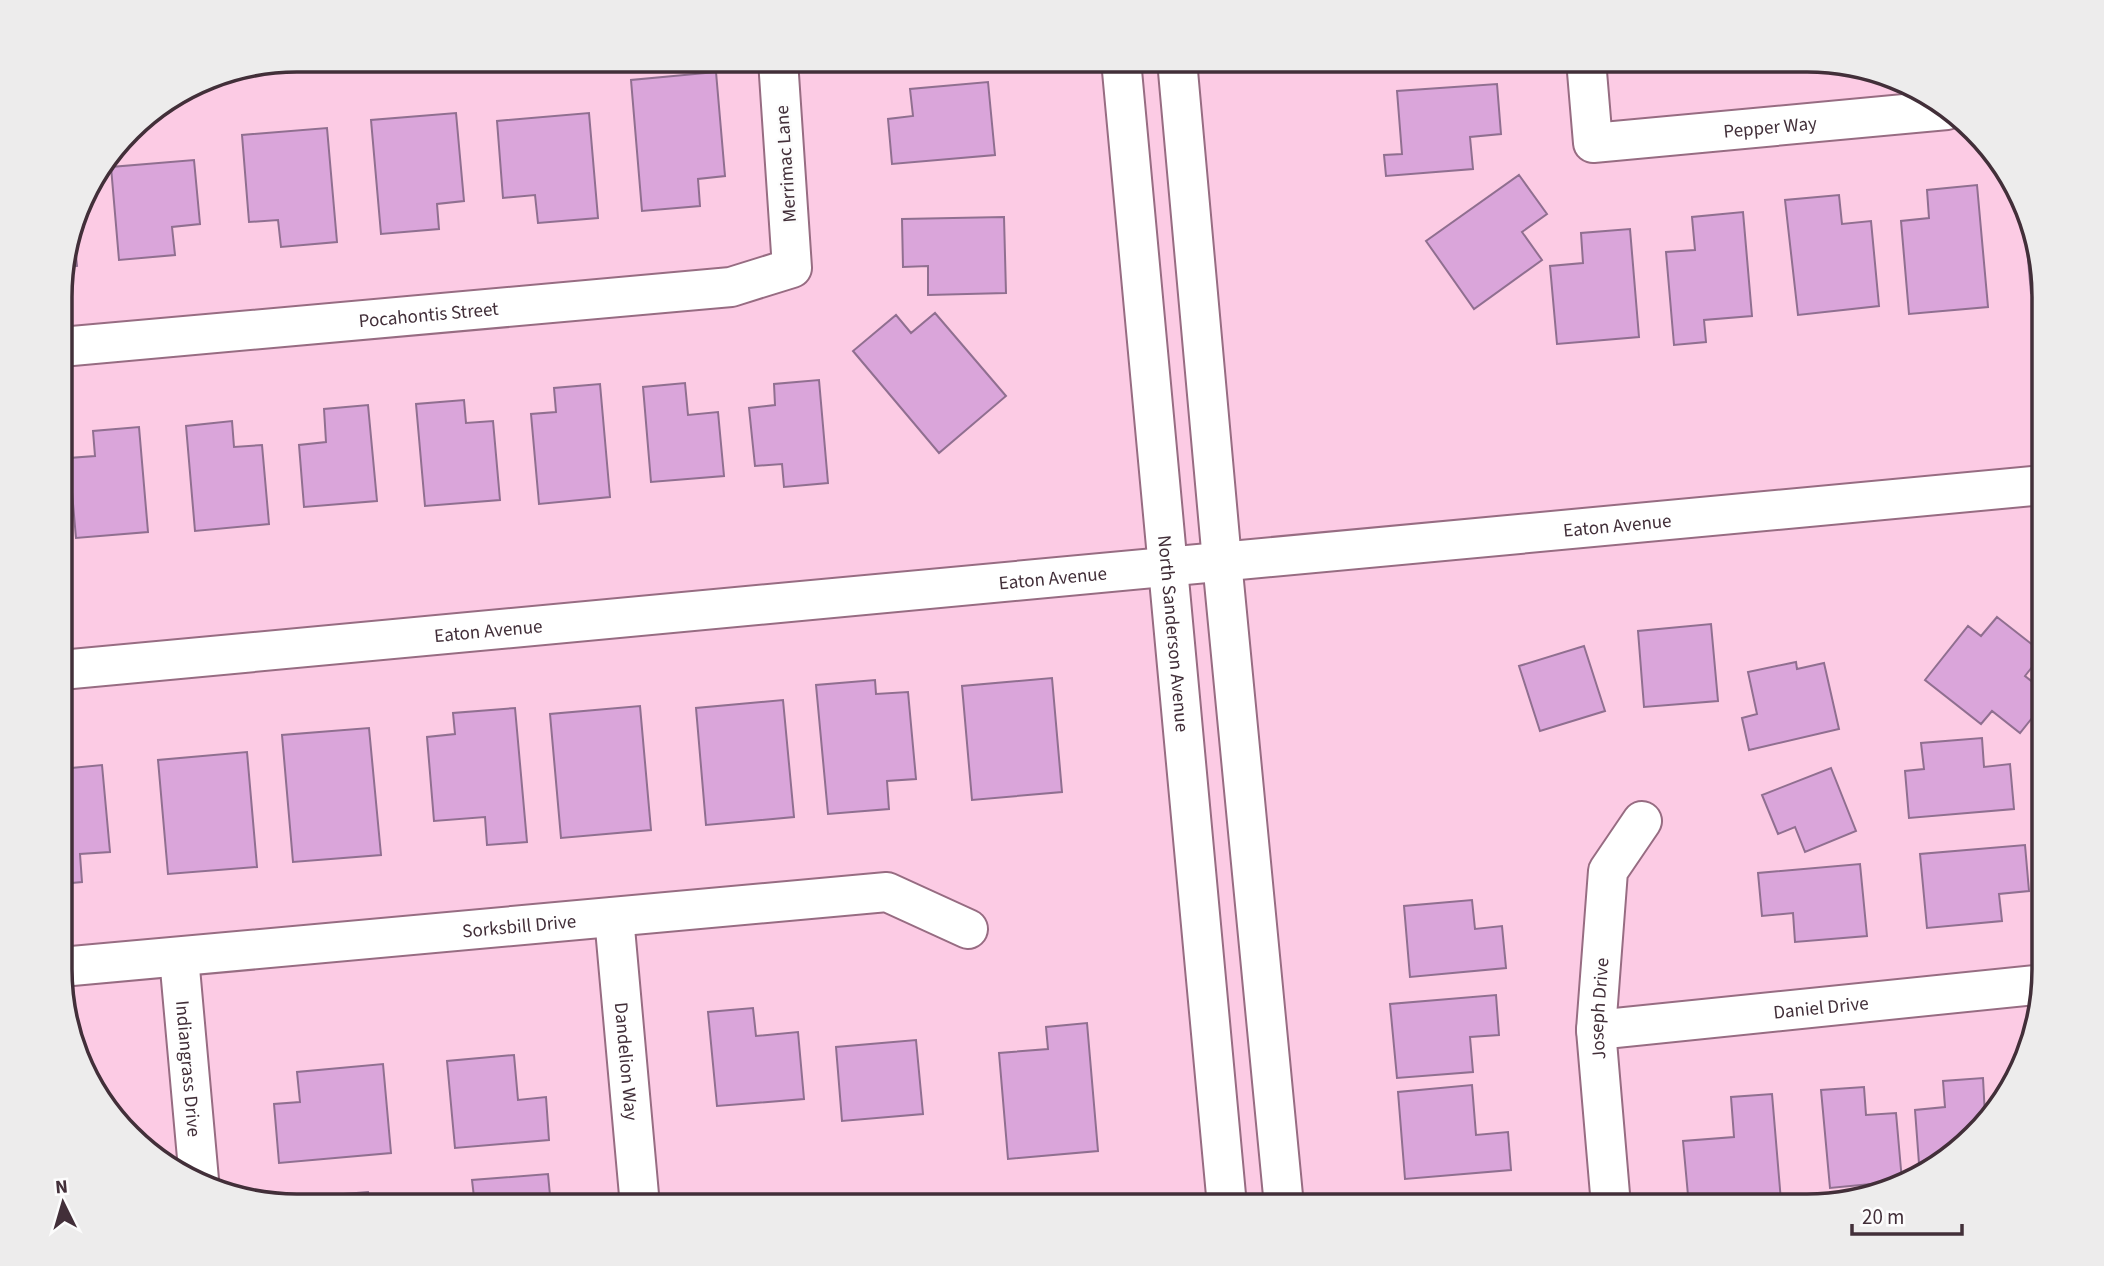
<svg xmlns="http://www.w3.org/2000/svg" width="2104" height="1266" font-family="'Source Sans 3',sans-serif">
<rect width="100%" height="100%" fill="#fccbe4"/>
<path fill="#daa5da" stroke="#906f90" stroke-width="2" d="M716,72L725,176L698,179L700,206L642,211L631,80Z
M988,82L995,155L892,164L888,119L913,116L910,89Z
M1497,84L1501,134L1470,137L1473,169L1386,176L1384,155L1402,154L1397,91Z
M456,113L464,201L437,204L439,229L381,234L371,120Z
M589,113L598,218L538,223L535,195L503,198L497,121Z
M327,128L337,242L281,247L278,220L249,222L242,135Z
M194,160L200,224L172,227L175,255L119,260L111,167Z
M1519,175L1547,214L1522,232L1542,260L1474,309L1426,241Z
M1977,185L1988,307L1909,314L1901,221L1929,218L1927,190Z
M1839,195L1842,224L1871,221L1879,306L1798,315L1785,200Z
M1743,212L1752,316L1704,320L1706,342L1674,345L1666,252L1695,250L1692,217Z
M1004,217L1006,293L928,295V266L903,267L902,219Z
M2025,225L2044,280V292L2031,293Z
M73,227L77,266L61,268V266Z
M1630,229L1639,337L1557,344L1550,266L1583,263L1581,233Z
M935,313L1006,396L939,453L853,351L896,315L911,333Z
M819,380L828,483L784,487L782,464L755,466L749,408L775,405L774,384Z
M685,383L688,415L718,412L724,476L651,482L643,387Z
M600,384L610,497L539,504L531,414L556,412L554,388Z
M464,400L466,423L493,421L500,500L425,506L416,404Z
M368,405L377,501L304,507L299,445L326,442L324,409Z
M232,421L234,447L262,445L269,524L195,531L186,426Z
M139,427L148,532L76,538L69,458L95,456L93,431Z
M1997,617L2043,653L2025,676L2044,691V703L2020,733L1992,711L1981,724L1925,680L1968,626L1981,636Z
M1711,624L1718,701L1644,707L1638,631Z
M1584,646L1605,711L1540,731L1519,666Z
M1796,662L1797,669L1824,663L1839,729L1749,750L1742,718L1757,714L1748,672Z
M1052,678L1062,792L972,800L962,686Z
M875,680L876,694L908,692L916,779L887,781L889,809L828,814L816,685Z
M783,700L794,817L706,825L696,708Z
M640,706L651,830L561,838L550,714Z
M515,708L527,842L487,845L485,817L434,821L427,737L455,734L453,713Z
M369,728L381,855L293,862L282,735Z
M1982,738L1984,767L2010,764L2014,809L1909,818L1905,771L1924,769L1921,743Z
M247,752L257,867L168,874L158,760Z
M102,765L110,852L80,854L82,882L61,884V769Z
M1831,768L1856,831L1805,852L1795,827L1778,834L1762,795Z
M2025,845L2029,891L1999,894L2002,921L1927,928L1920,854Z
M1860,864L1867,936L1795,942L1793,913L1762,916L1758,873Z
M1472,900L1475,929L1502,926L1506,968L1410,977L1404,906Z
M1496,995L1499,1035L1470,1037L1473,1072L1397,1078L1390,1004Z
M753,1008L756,1036L798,1032L804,1099L717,1106L708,1012Z
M1087,1023L1098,1151L1008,1159L999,1053L1048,1049L1046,1027Z
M916,1040L923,1114L842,1121L836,1047Z
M514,1055L518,1100L546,1097L549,1140L455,1148L447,1061Z
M383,1064L391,1153L279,1163L274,1104L300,1102L297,1072Z
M2017,1072L2013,1088L2009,1092L2007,1074Z
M1983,1078L1985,1116L1926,1175L1920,1177L1915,1110L1945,1107L1943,1081Z
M1472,1085L1476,1135L1508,1132L1511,1170L1405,1179L1398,1092Z
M1864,1087L1866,1115L1896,1113L1902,1181L1830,1188L1821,1090Z
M1772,1094L1781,1201L1724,1206H1689L1683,1141L1734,1137L1731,1097Z
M548,1174L551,1206H475L472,1180Z
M368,1192L370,1206H294L293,1198Z
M1513,1194L1514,1206H1408V1204Z
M942,1199V1206H862Z"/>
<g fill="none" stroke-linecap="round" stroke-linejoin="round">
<defs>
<g id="minor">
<path id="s1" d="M1586,60L1593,143L1947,110"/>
<path id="s2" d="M61,347L731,287L792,268L778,60"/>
<path id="s3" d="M61,670L2044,485"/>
<path id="s4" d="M614,917L640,1206"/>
<path id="s5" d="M179,957L199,1180"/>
<path id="s6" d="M61,967L887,892L968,929"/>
<path id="s7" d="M1596,1030L2044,984"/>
<path id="s8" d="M1611,1206L1596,1030L1608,871L1642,821"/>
</g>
<g id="highway">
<path id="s9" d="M1121,60L1227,1206"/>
<path d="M1177,60L1222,561L1284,1206"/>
</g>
</defs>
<use href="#minor" stroke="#976c82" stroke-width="42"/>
<use href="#highway" stroke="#976c82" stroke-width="42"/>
<use href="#minor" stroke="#fff" stroke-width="38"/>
<use href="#highway" stroke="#fff" stroke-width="38"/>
</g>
<g text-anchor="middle" stroke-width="5" stroke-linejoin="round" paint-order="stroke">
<g font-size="19" fill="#422f39" stroke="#fcfcfc">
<text dy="7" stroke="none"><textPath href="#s1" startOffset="261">Pepper Way</textPath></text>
<text transform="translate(785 164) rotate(-94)" y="7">Merrimac Lane</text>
<text dy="7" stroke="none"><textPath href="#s2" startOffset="369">Pocahontis Street</textPath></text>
<text dy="7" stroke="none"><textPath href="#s3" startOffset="1563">Eaton Avenue</textPath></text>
<text dy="7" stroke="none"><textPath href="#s3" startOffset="996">Eaton Avenue</textPath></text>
<text dy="7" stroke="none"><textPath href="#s3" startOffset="429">Eaton Avenue</textPath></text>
<text dy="7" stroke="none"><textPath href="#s9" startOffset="576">North Sanderson Avenue</textPath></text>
<text dy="7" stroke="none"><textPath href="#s6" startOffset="460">Sorksbill Drive</textPath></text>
<text dy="7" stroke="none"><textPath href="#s7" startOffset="226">Daniel Drive</textPath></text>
<text dy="7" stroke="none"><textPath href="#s8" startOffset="198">Joseph Drive</textPath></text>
<text dy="7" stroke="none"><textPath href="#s4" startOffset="145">Dandelion Way</textPath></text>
<text dy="7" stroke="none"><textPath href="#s5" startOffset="112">Indiangrass Drive</textPath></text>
</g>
</g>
<path d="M0 0H2104V1266H0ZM297 72H1807A225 225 0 0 1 2032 297V969A225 225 0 0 1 1807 1194H297A225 225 0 0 1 72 969V297A225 225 0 0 1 297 72Z" fill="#edecec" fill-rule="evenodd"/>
<path fill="none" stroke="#422f39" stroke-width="3.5" d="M297 72H1807A225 225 0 0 1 2032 297V969A225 225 0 0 1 1807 1194H297A225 225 0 0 1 72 969V297A225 225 0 0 1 297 72Z"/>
<g transform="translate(63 1203) rotate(355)" stroke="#fcfcfc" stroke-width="5" paint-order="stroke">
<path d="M0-5L12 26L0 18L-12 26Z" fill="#422f39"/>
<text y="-10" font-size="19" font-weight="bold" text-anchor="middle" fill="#422f39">N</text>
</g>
<path d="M1852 1224v10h110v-10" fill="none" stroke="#422f39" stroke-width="3.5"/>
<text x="1862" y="1224" font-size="21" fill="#422f39" stroke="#fcfcfc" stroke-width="5" paint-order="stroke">20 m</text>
</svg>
